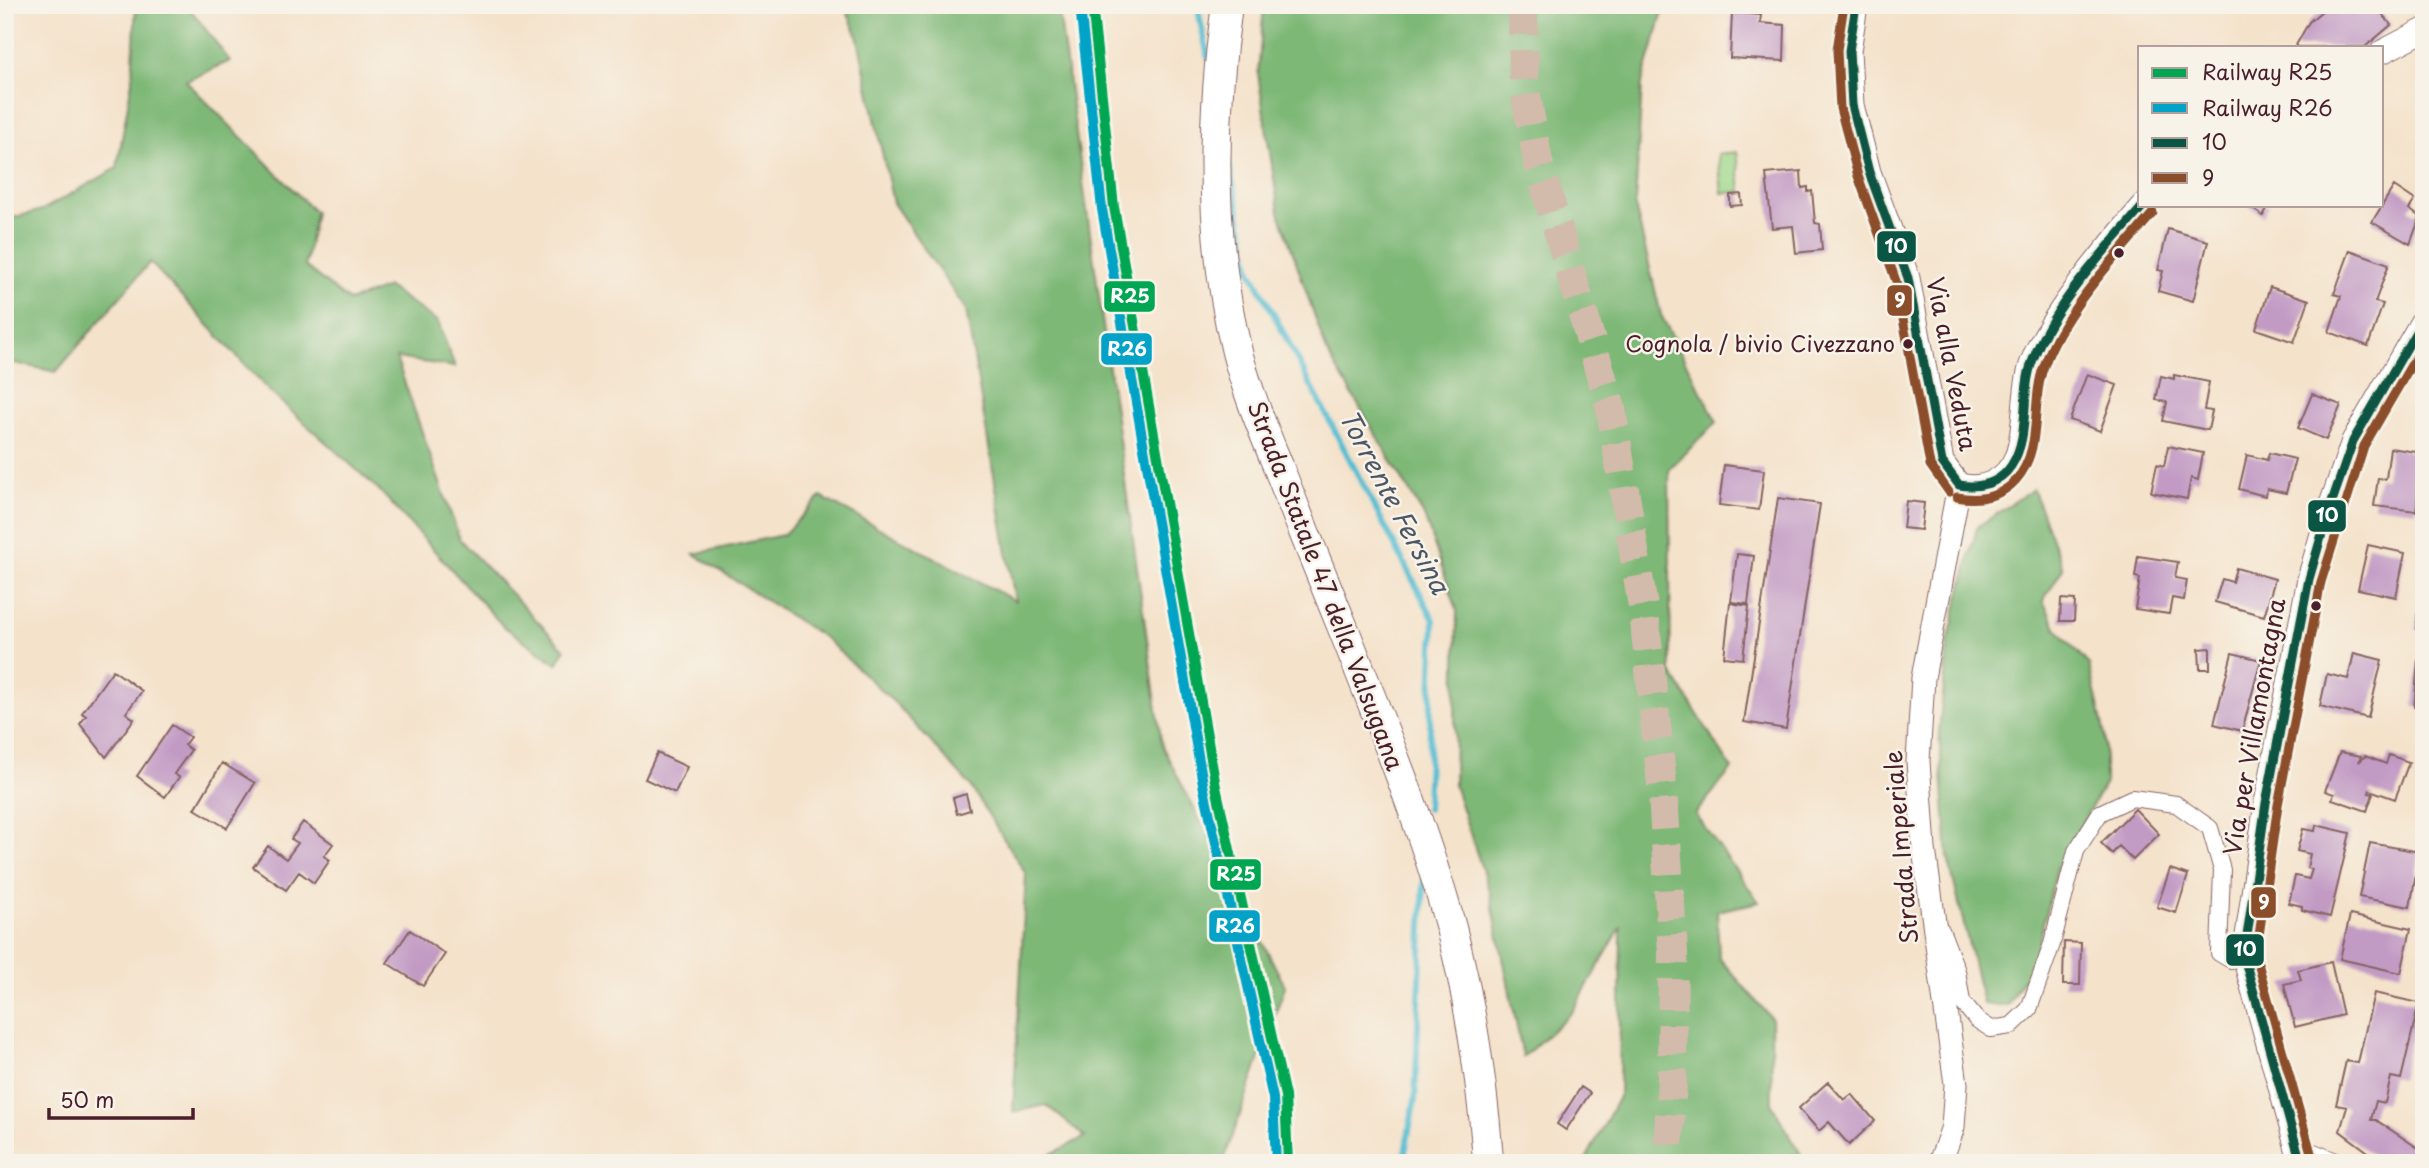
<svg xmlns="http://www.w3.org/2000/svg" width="2429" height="1168" font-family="'Playpen Sans',sans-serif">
<rect width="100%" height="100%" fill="#f7f3e8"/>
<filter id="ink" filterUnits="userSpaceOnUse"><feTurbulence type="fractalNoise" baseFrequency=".0143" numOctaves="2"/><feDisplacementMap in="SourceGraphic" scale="14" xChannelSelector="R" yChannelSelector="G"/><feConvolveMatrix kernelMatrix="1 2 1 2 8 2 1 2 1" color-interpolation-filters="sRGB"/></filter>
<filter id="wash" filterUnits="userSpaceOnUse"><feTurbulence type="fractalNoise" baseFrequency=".00686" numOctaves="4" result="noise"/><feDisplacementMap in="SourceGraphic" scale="28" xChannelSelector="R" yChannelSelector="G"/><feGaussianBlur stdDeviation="1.57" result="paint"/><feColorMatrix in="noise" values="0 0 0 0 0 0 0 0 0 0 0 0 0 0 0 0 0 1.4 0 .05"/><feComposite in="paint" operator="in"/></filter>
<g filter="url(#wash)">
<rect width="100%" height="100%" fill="#f4e2ca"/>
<path fill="#9ed88b" stroke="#747c5b" stroke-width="2" d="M1737,152L1741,192L1722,193L1718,154Z"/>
<path fill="#7eb877" stroke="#646c51" stroke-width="2" d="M136,5H187L230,61L186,81L315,212L305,266L349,301L388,287L438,322L455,367L396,358L460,540L565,650L557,664L503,626L379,490L269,391L150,262L56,372L5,361V220L42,210L117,168L132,81Z
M844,5H1058L1162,746L1285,986L1223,1163H1033L1085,1137L1046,1105L1013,1112L1026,874L969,784L897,705L826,639L694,554L783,535L821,497L1015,601L966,310L893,203L857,34Z
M1264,5H1665L1642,83L1635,206L1661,315L1717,422L1669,469L1671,672L1732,769L1695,814L1759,902L1717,911L1719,958L1771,1018L1772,1105L1806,1163H1584L1619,1097L1621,927L1572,1012L1523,1057L1490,893L1454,785L1457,610L1424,516L1327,352L1279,212L1258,74Z
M2033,489L2063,568L2043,601L2057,629L2089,665L2105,736V783L2057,867L2034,961L2007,1006L1983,1004L1948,858L1939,731L1949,638L1977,527Z"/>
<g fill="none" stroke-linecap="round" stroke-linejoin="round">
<path stroke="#55bdd2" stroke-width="6" d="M1197,5L1208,57
M1229,164L1251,271L1434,620L1427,809
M1403,1163L1415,1099L1424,879"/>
</g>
<g id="blocks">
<path fill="#c29bc5" d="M2329,5H2375L2391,25L2365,47H2295L2309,22Z
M1732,13L1761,15L1760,23L1785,25L1784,61L1730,58Z
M1801,171L1802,188L1808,187V192L1812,191L1815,223L1820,224L1822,250L1796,253L1793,226L1772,228L1766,174Z
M2394,186L2415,200L2409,209L2420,217L2410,244L2372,222Z
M1741,194L1742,205L1730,206V195Z
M2247,205H2269L2263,216Z
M2168,229L2208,241L2193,301L2158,291L2163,271L2158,270Z
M2350,250L2389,264L2375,302L2383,304L2368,346L2329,332L2341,296L2334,294Z
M2270,287L2309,300L2294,342L2256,329Z
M2087,374L2117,385L2100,431L2070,420Z
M2174,375L2209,382L2204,410L2212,411L2208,430L2163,421L2167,402L2156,400L2161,376L2174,379Z
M2312,394L2341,405L2326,440L2298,428Z
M2168,446L2203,453L2198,480L2191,478L2187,499L2151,492L2157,464L2164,466Z
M2390,448L2423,453L2416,511L2374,506L2378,478L2386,479Z
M2269,453L2295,459L2286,493L2267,489L2265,496L2239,489L2247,455L2267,460Z
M1724,465L1764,470L1759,510L1719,505Z
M1778,498L1820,504L1786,729L1744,722Z
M1906,501L1924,503L1921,530L1903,528Z
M2368,545L2405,553L2396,597L2358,589Z
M1737,554L1754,556L1748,604L1731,602Z
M2138,556L2178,562L2175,578L2187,580L2184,600L2172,598L2169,614L2135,609L2140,578L2135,577Z
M2236,568L2275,579L2264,616L2215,602L2222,579L2232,582Z
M2422,577H2424V629H2416Z
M2061,599L2075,600L2074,621H2060Z
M1730,603L1749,606L1743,659L1724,657Z
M2210,648V669H2200L2199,649Z
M2232,653L2261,660L2242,731L2214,724Z
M2354,653L2382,660L2368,718L2320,706L2327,674L2348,679Z
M2418,661L2424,662V708L2414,707Z
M113,670L142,691L126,713L134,719L106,757L80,724L86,716L82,713Z
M172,725L190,737L184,745L191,750L174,774L179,777L165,797L137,776Z
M2340,752L2361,756L2359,762L2365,756L2386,764L2389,755L2409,762L2395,799L2370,790L2369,793L2373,794L2367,811L2332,799L2334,794L2325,791Z
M657,753L687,767L675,793L645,779Z
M222,763L255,783L227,828L195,809Z
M966,794L970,810L957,814L953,798Z
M2135,809L2159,834L2133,860L2119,846L2112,854L2101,843Z
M303,822L333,844L324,856L330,860L314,883L299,872L286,890L253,867L268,846L286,859L298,843L291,839Z
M2316,825L2350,833L2330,917L2302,910V906L2289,903L2295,876L2309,879L2312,869L2307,868L2310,854L2297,851L2303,829L2315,831Z
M2370,843L2420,852L2410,907L2359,897Z
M2170,869L2188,875L2176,913L2157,907Z
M2350,915L2411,929L2401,973L2340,959Z
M410,930L445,954L423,986L387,963Z
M2064,942L2081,943L2080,985H2063Z
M2331,962L2343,1015L2295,1027L2284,984L2301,980L2298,970Z
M2374,993L2419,1003L2401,1079L2391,1077L2385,1103L2376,1101L2371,1120H2376L2424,1152V1163H2383L2340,1131L2347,1107L2336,1105L2346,1061L2358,1063Z
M1828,1082L1844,1100L1852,1094L1875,1121L1849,1145L1829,1122L1819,1131L1799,1108Z
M1581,1087L1590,1093L1566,1130L1557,1124Z"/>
</g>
</g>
<g filter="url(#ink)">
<use href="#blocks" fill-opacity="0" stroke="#866363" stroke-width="2"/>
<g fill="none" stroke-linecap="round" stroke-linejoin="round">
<path stroke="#d2bbaa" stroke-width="30" stroke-dasharray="30 15" stroke-linecap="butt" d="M1523,5L1524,84L1538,162L1611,409L1644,613L1663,794L1673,953L1672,1082L1667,1163"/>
<defs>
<path id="street" d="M1941,930L1957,971L1962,1002L1976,1019L1991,1029L2011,1026L2029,1009L2052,944L2076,851L2100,813L2132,798L2176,804L2210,828L2222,870L2219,953L2231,960L2244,957
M2296,1145L2341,1163"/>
<path id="secondary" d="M1856,5L1849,51L1852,105L1869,172L1908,278L1942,462L1959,485
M2382,52L2424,30
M1959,485C1983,491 2006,481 2016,457C2026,436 2022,389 2032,362C2050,315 2110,244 2144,205
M1940,1163L1953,1127L1956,1084L1924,849L1918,761L1923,678L1959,485
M2301,1163L2244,957L2266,803L2309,579L2328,513L2353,441L2424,318"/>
<path id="highway" d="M1227,5C1211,120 1209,239 1237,352C1247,391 1263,429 1278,466C1299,520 1321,574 1343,628C1382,726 1423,826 1451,928C1471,1004 1482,1081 1488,1159"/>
</defs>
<use href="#street" stroke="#866363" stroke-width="18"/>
<use href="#secondary" stroke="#866363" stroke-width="25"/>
<use href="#highway" stroke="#866363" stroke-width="32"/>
<use href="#street" stroke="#fff" stroke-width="16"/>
<use href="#secondary" stroke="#fff" stroke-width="23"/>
<use href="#highway" stroke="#fff" stroke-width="30"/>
<defs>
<path id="bus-1" d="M1856,5L1849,51L1852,105L1869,172L1908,278L1942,462L1959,485
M1959,485C1979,488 1999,484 2011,466C2031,436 2020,395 2032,362C2054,303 2104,252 2144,205
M2301,1163L2244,957L2266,803L2309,579L2328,513L2353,441L2424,318"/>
<path id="bus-2" d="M1844,5L1837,50L1840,108L1858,176L1896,281L1930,465L1949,492
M1957,497C1979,501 2001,497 2016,480C2044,448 2030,402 2044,366C2065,309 2114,259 2153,213
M2313,1160L2256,956L2278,805L2321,582L2364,446L2424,343"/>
</defs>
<use href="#bus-1" stroke="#f7f3e8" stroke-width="14"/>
<use href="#bus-2" stroke="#f7f3e8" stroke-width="14"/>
<use href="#bus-1" stroke="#0a5543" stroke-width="9"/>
<use href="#bus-2" stroke="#8b4e2b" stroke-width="9"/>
<defs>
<path id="rail-1" d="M1092,5L1114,207L1216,787L1285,1096L1288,1163"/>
<path id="rail-2" d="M1080,6L1102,209L1204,789L1273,1098L1276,1163"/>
</defs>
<use href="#rail-1" stroke="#f7f3e8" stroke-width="16"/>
<use href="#rail-2" stroke="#f7f3e8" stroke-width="16"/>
<use href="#rail-1" stroke="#00a651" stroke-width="10"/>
<use href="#rail-2" stroke="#04a2c6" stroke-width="10"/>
</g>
</g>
<g fill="#4a1f2b" stroke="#f7f3e8" stroke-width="2.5">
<circle cx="2119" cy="253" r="6"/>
<circle cx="1908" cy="344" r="6"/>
<circle cx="2316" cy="606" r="6"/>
</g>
<g text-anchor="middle" stroke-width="5" stroke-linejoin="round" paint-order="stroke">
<g font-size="22" fill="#4a1f2b" stroke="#f7f3e8" text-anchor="end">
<text x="1895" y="352">Cognola / bivio Civezzano</text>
</g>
<g font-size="24" fill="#4a1f2b" stroke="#f7f3e8">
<text transform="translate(1951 364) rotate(79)" y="8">Via alla Veduta</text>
<text transform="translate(1325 586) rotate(69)" y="8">Strada Statale 47 della Valsugana</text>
<text transform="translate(2255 727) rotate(-80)" y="8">Via per Villamontagna</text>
<text transform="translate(1902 847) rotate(-95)" y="8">Strada Imperiale</text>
</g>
<g font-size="26" font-style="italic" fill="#4e5665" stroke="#f7f3e8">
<text transform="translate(1394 502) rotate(62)" y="9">Torrente Fersina</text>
</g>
</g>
<g stroke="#f7f3e8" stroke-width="2.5">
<rect x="1876" y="230" width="41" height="33" rx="7" fill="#0a5543"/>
<rect x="1103" y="280" width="53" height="33" rx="7" fill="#00a651"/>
<rect x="1886" y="284" width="27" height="33" rx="7" fill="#8b4e2b"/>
<rect x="1100" y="332" width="53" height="34" rx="7" fill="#04a2c6"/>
<rect x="2307" y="499" width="40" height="34" rx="7" fill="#0a5543"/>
<rect x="1209" y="858" width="53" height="33" rx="7" fill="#00a651"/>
<rect x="2250" y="886" width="27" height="33" rx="7" fill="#8b4e2b"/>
<rect x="1208" y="909" width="53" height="34" rx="7" fill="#04a2c6"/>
<rect x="2225" y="933" width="40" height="34" rx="7" fill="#0a5543"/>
</g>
<g font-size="19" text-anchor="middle" font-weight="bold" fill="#fff">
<text x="1896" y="253">10</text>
<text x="1130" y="303">R25</text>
<text x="1900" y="307">9</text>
<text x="1127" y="356">R26</text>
<text x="2327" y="522">10</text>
<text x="1236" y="881">R25</text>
<text x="2264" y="909">9</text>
<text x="1235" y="933">R26</text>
<text x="2245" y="956">10</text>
</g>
<rect width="2429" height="1168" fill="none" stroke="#f7f3e8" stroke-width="28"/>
<rect x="2138" y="46" width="245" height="161" fill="#f7f3e8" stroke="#b29e9c" stroke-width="2"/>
<rect x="2152" y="68" width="35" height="10" fill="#00a651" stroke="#b29e9c" stroke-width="2"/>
<text x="2202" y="80" font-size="21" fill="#4a1f2b">Railway R25</text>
<rect x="2152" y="103" width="35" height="10" fill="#04a2c6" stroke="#b29e9c" stroke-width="2"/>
<text x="2202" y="116" font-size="21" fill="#4a1f2b">Railway R26</text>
<rect x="2152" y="138" width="35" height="10" fill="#0a5543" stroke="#b29e9c" stroke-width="2"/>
<text x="2202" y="150" font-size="21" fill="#4a1f2b">10</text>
<rect x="2152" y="173" width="35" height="10" fill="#8b4e2b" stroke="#b29e9c" stroke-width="2"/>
<text x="2202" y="186" font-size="21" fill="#4a1f2b">9</text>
<path d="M49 1108v10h144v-10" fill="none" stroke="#4a1f2b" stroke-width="3.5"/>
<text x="60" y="1108" font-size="21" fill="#4a1f2b" stroke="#f7f3e8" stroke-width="5" paint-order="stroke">50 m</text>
</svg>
